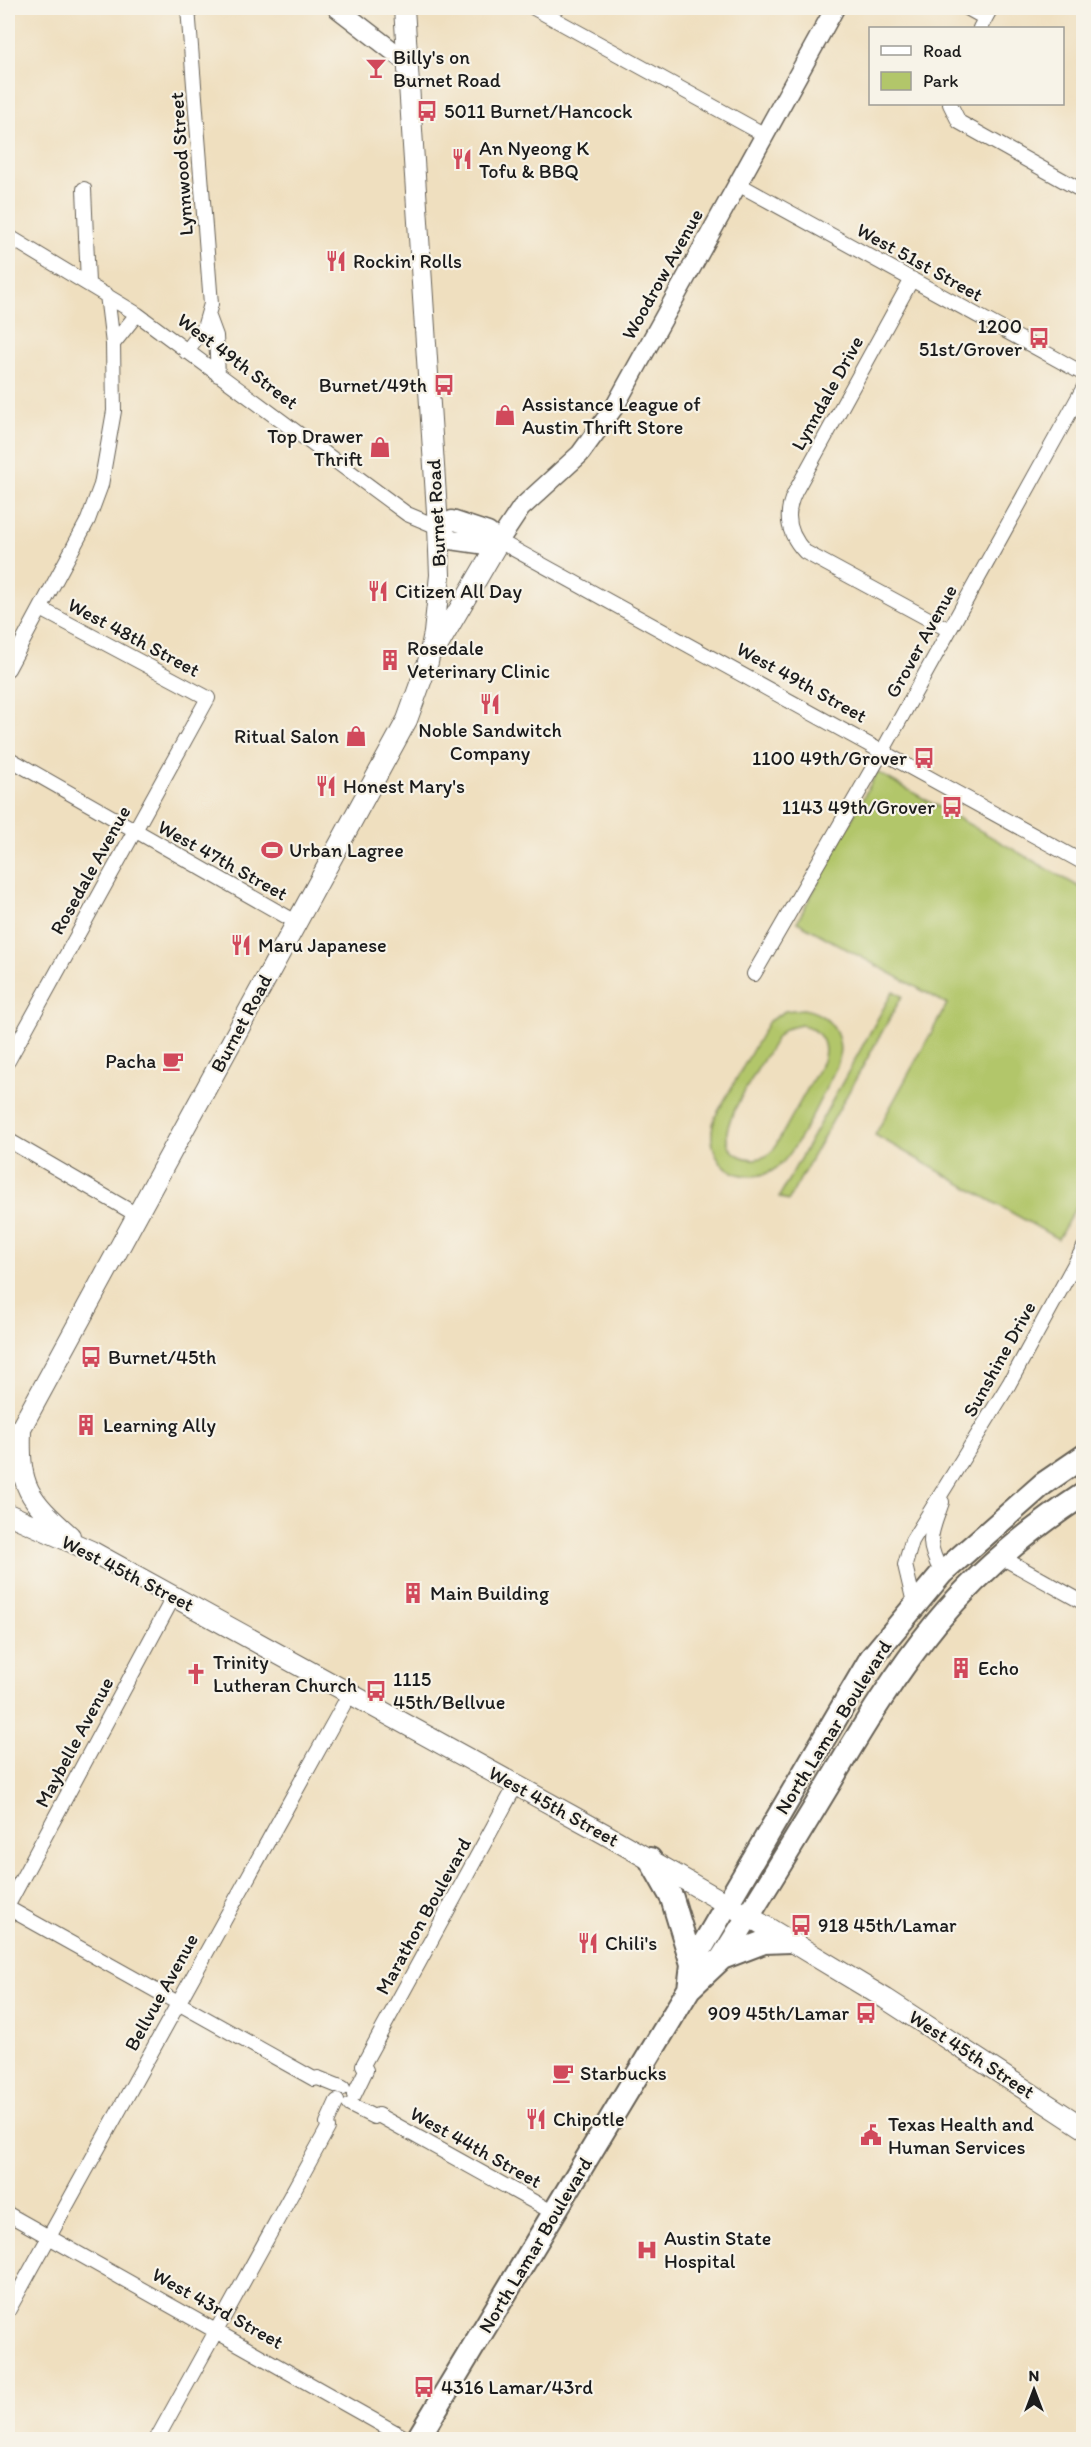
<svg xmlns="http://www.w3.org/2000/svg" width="1091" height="2447" font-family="Itim,sans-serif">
<rect width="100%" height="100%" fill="#f7f3e8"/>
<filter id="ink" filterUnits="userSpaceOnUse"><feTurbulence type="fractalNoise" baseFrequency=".0167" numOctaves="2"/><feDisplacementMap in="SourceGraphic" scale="12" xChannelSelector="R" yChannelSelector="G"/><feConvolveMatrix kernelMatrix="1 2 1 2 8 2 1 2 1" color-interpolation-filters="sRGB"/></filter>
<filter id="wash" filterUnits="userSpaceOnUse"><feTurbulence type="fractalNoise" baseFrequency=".008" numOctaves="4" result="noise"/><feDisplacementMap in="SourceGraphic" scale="24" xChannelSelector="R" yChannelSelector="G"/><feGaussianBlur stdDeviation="1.35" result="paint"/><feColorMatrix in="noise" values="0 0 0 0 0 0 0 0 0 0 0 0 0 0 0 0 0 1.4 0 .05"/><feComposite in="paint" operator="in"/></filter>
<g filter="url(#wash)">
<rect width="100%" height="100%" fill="#efdfbf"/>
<path fill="#b2c66a" stroke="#677143" stroke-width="1.5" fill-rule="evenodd" d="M877,772L1083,889V1194L1058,1239L875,1135L947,1004L797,922Z
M893,991L902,996L788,1201L779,1197Z
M803,1009C832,1014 846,1038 837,1066C824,1091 800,1145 782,1163C765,1181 735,1180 720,1161C710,1147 710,1132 715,1117L769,1021L785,1011ZM801,1025C819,1028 829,1043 823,1061L772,1152C753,1168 720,1155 728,1127C734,1104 764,1060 777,1037L785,1029Z"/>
</g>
<g filter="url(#ink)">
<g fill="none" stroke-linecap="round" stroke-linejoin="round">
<defs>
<path id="minor" d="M534,8L765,135
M967,8L985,18
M980,28L991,8
M950,104L959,122L1084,192
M738,184L1084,374
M84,189L88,283
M8,236L137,314L407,514L438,527
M912,279L795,492C784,514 788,534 805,552L949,630
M107,295L113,344
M209,317L216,336L218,375
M186,352L204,328L211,304L188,8
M499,541L1084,863
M8,669L88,520L101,485L114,411L113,344L137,314
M8,758L296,922
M754,974L882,752L1084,387
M8,1061L208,698L41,609
M8,1140L137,1215
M1001,1557L1084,1603
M942,1573C924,1540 931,1535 942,1502
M914,1603L905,1565L912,1541L1009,1384L1084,1247
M8,1905L174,1596
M8,1908L314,2079L318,2078L343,2088
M354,2095L366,2070L363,2065L516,1785
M350,2105L374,2117L378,2115L554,2213
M8,2214L409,2440
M8,2311L350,1693
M156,2440L328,2128L327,2123L337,2101"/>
<path id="tertiary" d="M337,8L407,62
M452,520L488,532L499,541L486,545L451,540L438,527Z
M499,541L521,508L580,454L615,406L835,8"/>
<path id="secondary" d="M436,649L499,541
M21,1430C19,1488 28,1498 70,1536
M8,1452L407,720L428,662L434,633L440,575L438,527L404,8
M8,1514L91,1551L605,1834L760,1923L886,1999L1084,2128"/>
<path id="primary" d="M650,1859L672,1898L692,1964
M722,1958L764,1942L790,1941
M689,1989L692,1964L871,1658L942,1573L1043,1484L1084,1456
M417,2440L689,1989L722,1958C759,1900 794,1842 829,1784C862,1728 896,1672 937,1622C979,1571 1029,1530 1084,1494"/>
</defs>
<use href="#minor" stroke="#666055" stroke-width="16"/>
<use href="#tertiary" stroke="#666055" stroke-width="21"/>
<use href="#secondary" stroke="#666055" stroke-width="22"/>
<use href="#primary" stroke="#666055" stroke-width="26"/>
<use href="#minor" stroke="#fff" stroke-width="14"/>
<use href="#tertiary" stroke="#fff" stroke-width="18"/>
<use href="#secondary" stroke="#fff" stroke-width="20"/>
<use href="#primary" stroke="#fff" stroke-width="22"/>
</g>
</g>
<defs>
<symbol id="bar-bare" viewBox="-9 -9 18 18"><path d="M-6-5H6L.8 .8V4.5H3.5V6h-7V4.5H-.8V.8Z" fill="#d1495b" stroke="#f7f3e8" stroke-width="2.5" paint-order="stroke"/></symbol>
<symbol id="bus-bare" viewBox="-9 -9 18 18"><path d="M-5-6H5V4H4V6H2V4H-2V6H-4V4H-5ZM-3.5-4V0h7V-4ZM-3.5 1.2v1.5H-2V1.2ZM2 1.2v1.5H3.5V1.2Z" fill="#d1495b" stroke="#f7f3e8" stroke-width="2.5" paint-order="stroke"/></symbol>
<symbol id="restaurant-bare" viewBox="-9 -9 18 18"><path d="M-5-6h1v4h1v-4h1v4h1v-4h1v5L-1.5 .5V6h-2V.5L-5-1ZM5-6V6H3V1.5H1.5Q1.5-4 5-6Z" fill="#d1495b" stroke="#f7f3e8" stroke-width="2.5" paint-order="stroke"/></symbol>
<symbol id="shop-bare" viewBox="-9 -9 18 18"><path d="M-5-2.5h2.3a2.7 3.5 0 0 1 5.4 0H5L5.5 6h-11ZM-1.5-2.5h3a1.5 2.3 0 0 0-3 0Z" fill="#d1495b" stroke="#f7f3e8" stroke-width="2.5" paint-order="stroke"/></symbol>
<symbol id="building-bare" viewBox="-9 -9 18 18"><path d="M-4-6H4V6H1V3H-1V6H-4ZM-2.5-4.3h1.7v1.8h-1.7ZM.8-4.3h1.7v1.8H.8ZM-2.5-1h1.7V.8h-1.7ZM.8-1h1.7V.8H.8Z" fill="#d1495b" stroke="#f7f3e8" stroke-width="2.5" paint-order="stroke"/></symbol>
<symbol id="stadium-bare" viewBox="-9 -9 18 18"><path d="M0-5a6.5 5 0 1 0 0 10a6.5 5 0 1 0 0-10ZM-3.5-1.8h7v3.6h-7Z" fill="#d1495b" stroke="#f7f3e8" stroke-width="2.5" paint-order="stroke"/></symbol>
<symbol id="cafe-bare" viewBox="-9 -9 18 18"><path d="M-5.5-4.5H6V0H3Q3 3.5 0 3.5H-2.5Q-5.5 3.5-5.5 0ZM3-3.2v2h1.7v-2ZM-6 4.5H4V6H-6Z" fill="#d1495b" stroke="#f7f3e8" stroke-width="2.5" paint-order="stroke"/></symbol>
<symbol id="church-bare" viewBox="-9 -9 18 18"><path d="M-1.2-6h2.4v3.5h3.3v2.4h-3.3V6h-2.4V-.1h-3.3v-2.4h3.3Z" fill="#d1495b" stroke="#f7f3e8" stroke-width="2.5" paint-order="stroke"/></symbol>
<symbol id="civic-bare" viewBox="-9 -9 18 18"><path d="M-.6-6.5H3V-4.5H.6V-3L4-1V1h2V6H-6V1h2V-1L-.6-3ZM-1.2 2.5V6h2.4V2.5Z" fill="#d1495b" stroke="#f7f3e8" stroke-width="2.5" paint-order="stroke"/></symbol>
<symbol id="hospital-bare" viewBox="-9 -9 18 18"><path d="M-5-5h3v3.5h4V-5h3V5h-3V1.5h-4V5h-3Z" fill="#d1495b" stroke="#f7f3e8" stroke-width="2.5" paint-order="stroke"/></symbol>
</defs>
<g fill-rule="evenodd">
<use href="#bar-bare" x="361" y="53" width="30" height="30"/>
<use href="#bus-bare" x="412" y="96" width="30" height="30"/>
<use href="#restaurant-bare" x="447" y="144" width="30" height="30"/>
<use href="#restaurant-bare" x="321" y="246" width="30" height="30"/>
<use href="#bus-bare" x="1024" y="323" width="30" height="30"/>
<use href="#bus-bare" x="429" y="370" width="30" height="30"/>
<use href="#shop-bare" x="490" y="400" width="30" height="30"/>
<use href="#shop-bare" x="365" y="432" width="30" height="30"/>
<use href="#restaurant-bare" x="363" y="576" width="30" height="30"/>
<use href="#building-bare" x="375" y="645" width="30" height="30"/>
<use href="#restaurant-bare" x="475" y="689" width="30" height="30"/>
<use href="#shop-bare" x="341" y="721" width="30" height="30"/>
<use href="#bus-bare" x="909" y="743" width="30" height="30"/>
<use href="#restaurant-bare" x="311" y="771" width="30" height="30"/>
<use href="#bus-bare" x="937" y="792" width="30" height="30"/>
<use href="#stadium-bare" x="257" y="835" width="30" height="30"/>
<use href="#restaurant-bare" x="226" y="930" width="30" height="30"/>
<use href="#cafe-bare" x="158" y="1046" width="30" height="30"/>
<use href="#bus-bare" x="76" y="1342" width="30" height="30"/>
<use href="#building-bare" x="71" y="1410" width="30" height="30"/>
<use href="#building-bare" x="398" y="1578" width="30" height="30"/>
<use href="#building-bare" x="946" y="1653" width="30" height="30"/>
<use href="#church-bare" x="181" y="1659" width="30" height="30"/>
<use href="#bus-bare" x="361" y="1676" width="30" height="30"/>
<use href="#bus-bare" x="786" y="1910" width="30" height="30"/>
<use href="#restaurant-bare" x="573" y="1928" width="30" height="30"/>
<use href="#bus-bare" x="851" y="1998" width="30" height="30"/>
<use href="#cafe-bare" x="548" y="2058" width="30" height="30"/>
<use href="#restaurant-bare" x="521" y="2104" width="30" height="30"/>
<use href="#civic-bare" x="856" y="2120" width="30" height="30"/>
<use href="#hospital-bare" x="632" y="2235" width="30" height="30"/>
<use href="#bus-bare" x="409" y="2372" width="30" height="30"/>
</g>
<g text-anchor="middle" stroke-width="4.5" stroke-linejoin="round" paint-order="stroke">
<g font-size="20" fill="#1c1c1c" stroke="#f7f3e8" text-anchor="start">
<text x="393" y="64">Billy's on<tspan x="393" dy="23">Burnet Road</tspan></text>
<text x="444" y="118">5011 Burnet/Hancock</text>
<text x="479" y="155">An Nyeong K<tspan x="479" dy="23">Tofu &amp; BBQ</tspan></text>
<text x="353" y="268">Rockin' Rolls</text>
<text x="1022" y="333" text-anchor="end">1200<tspan x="1022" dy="23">51st/Grover</tspan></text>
<text x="427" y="392" text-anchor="end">Burnet/49th</text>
<text x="522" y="411">Assistance League of<tspan x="522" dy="23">Austin Thrift Store</tspan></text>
<text x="363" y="443" text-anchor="end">Top Drawer<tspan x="363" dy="23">Thrift</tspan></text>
<text x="395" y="598">Citizen All Day</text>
<text x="407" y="655">Rosedale<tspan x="407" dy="23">Veterinary Clinic</tspan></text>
<text x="490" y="737" text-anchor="middle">Noble Sandwitch<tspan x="490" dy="23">Company</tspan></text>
<text x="339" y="743" text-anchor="end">Ritual Salon</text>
<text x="907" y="765" text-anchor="end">1100 49th/Grover</text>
<text x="343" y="793">Honest Mary's</text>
<text x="935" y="814" text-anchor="end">1143 49th/Grover</text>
<text x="289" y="857">Urban Lagree</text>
<text x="258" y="952">Maru Japanese</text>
<text x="156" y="1068" text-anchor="end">Pacha</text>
<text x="108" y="1364">Burnet/45th</text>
<text x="103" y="1432">Learning Ally</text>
<text x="430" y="1600">Main Building</text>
<text x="213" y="1669">Trinity<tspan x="213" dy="23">Lutheran Church</tspan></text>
<text x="978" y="1675">Echo</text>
<text x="393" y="1686">1115<tspan x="393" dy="23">45th/Bellvue</tspan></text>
<text x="818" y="1932">918 45th/Lamar</text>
<text x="605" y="1950">Chili's</text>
<text x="849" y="2020" text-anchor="end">909 45th/Lamar</text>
<text x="580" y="2080">Starbucks</text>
<text x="553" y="2126">Chipotle</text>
<text x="888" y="2131">Texas Health and<tspan x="888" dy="23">Human Services</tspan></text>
<text x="664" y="2245">Austin State<tspan x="664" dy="23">Hospital</tspan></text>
<text x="441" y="2394">4316 Lamar/43rd</text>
</g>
<g font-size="20" fill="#1c1c1c" stroke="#f7f3e8">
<text transform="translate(181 164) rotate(-94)" y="7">Lynnwood Street</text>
<text transform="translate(920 262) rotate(29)" y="7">West 51st Street</text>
<text transform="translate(662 274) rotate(-61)" y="7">Woodrow Avenue</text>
<text transform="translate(238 361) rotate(37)" y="7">West 49th Street</text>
<text transform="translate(827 393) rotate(-61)" y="7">Lynndale Drive</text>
<text transform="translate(436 513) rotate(-93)" y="7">Burnet Road</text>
<text transform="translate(134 637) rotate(28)" y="7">West 48th Street</text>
<text transform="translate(921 641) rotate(-61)" y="7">Grover Avenue</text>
<text transform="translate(802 682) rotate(29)" y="7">West 49th Street</text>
<text transform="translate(223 860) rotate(29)" y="7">West 47th Street</text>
<text transform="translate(90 870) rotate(-61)" y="7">Rosedale Avenue</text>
<text transform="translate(241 1023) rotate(-62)" y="7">Burnet Road</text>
<text transform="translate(999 1359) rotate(-61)" y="7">Sunshine Drive</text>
<text transform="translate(128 1573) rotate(27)" y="7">West 45th Street</text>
<text transform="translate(833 1727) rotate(-58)" y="7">North Lamar Boulevard</text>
<text transform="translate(74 1742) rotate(-62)" y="7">Maybelle Avenue</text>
<text transform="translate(554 1806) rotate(29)" y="7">West 45th Street</text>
<text transform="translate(423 1916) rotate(-61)" y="7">Marathon Boulevard</text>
<text transform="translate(161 1992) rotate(-61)" y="7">Bellvue Avenue</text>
<text transform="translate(972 2054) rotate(33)" y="7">West 45th Street</text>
<text transform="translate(476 2147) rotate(29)" y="7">West 44th Street</text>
<text transform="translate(535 2245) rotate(-59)" y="7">North Lamar Boulevard</text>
<text transform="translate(218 2308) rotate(29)" y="7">West 43rd Street</text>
</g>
</g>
<rect width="1091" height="2447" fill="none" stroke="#f7f3e8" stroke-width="30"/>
<rect x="869" y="27" width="195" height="78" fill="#f7f3e8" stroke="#9f9d96" stroke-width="1.5"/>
<rect x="881" y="46" width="30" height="9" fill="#ffffff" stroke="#9f9d96" stroke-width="1.5"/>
<text x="923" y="57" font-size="18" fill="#1c1c1c">Road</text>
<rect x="881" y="72" width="30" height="18" fill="#b2c66a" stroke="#9f9d96" stroke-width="1.5"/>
<text x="923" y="87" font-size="18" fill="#1c1c1c">Park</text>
<g transform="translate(1034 2390)" stroke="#f7f3e8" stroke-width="4.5" paint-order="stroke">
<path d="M0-4.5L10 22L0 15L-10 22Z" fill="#1c1c1c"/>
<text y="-9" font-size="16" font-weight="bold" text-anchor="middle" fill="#1c1c1c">N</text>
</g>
</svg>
